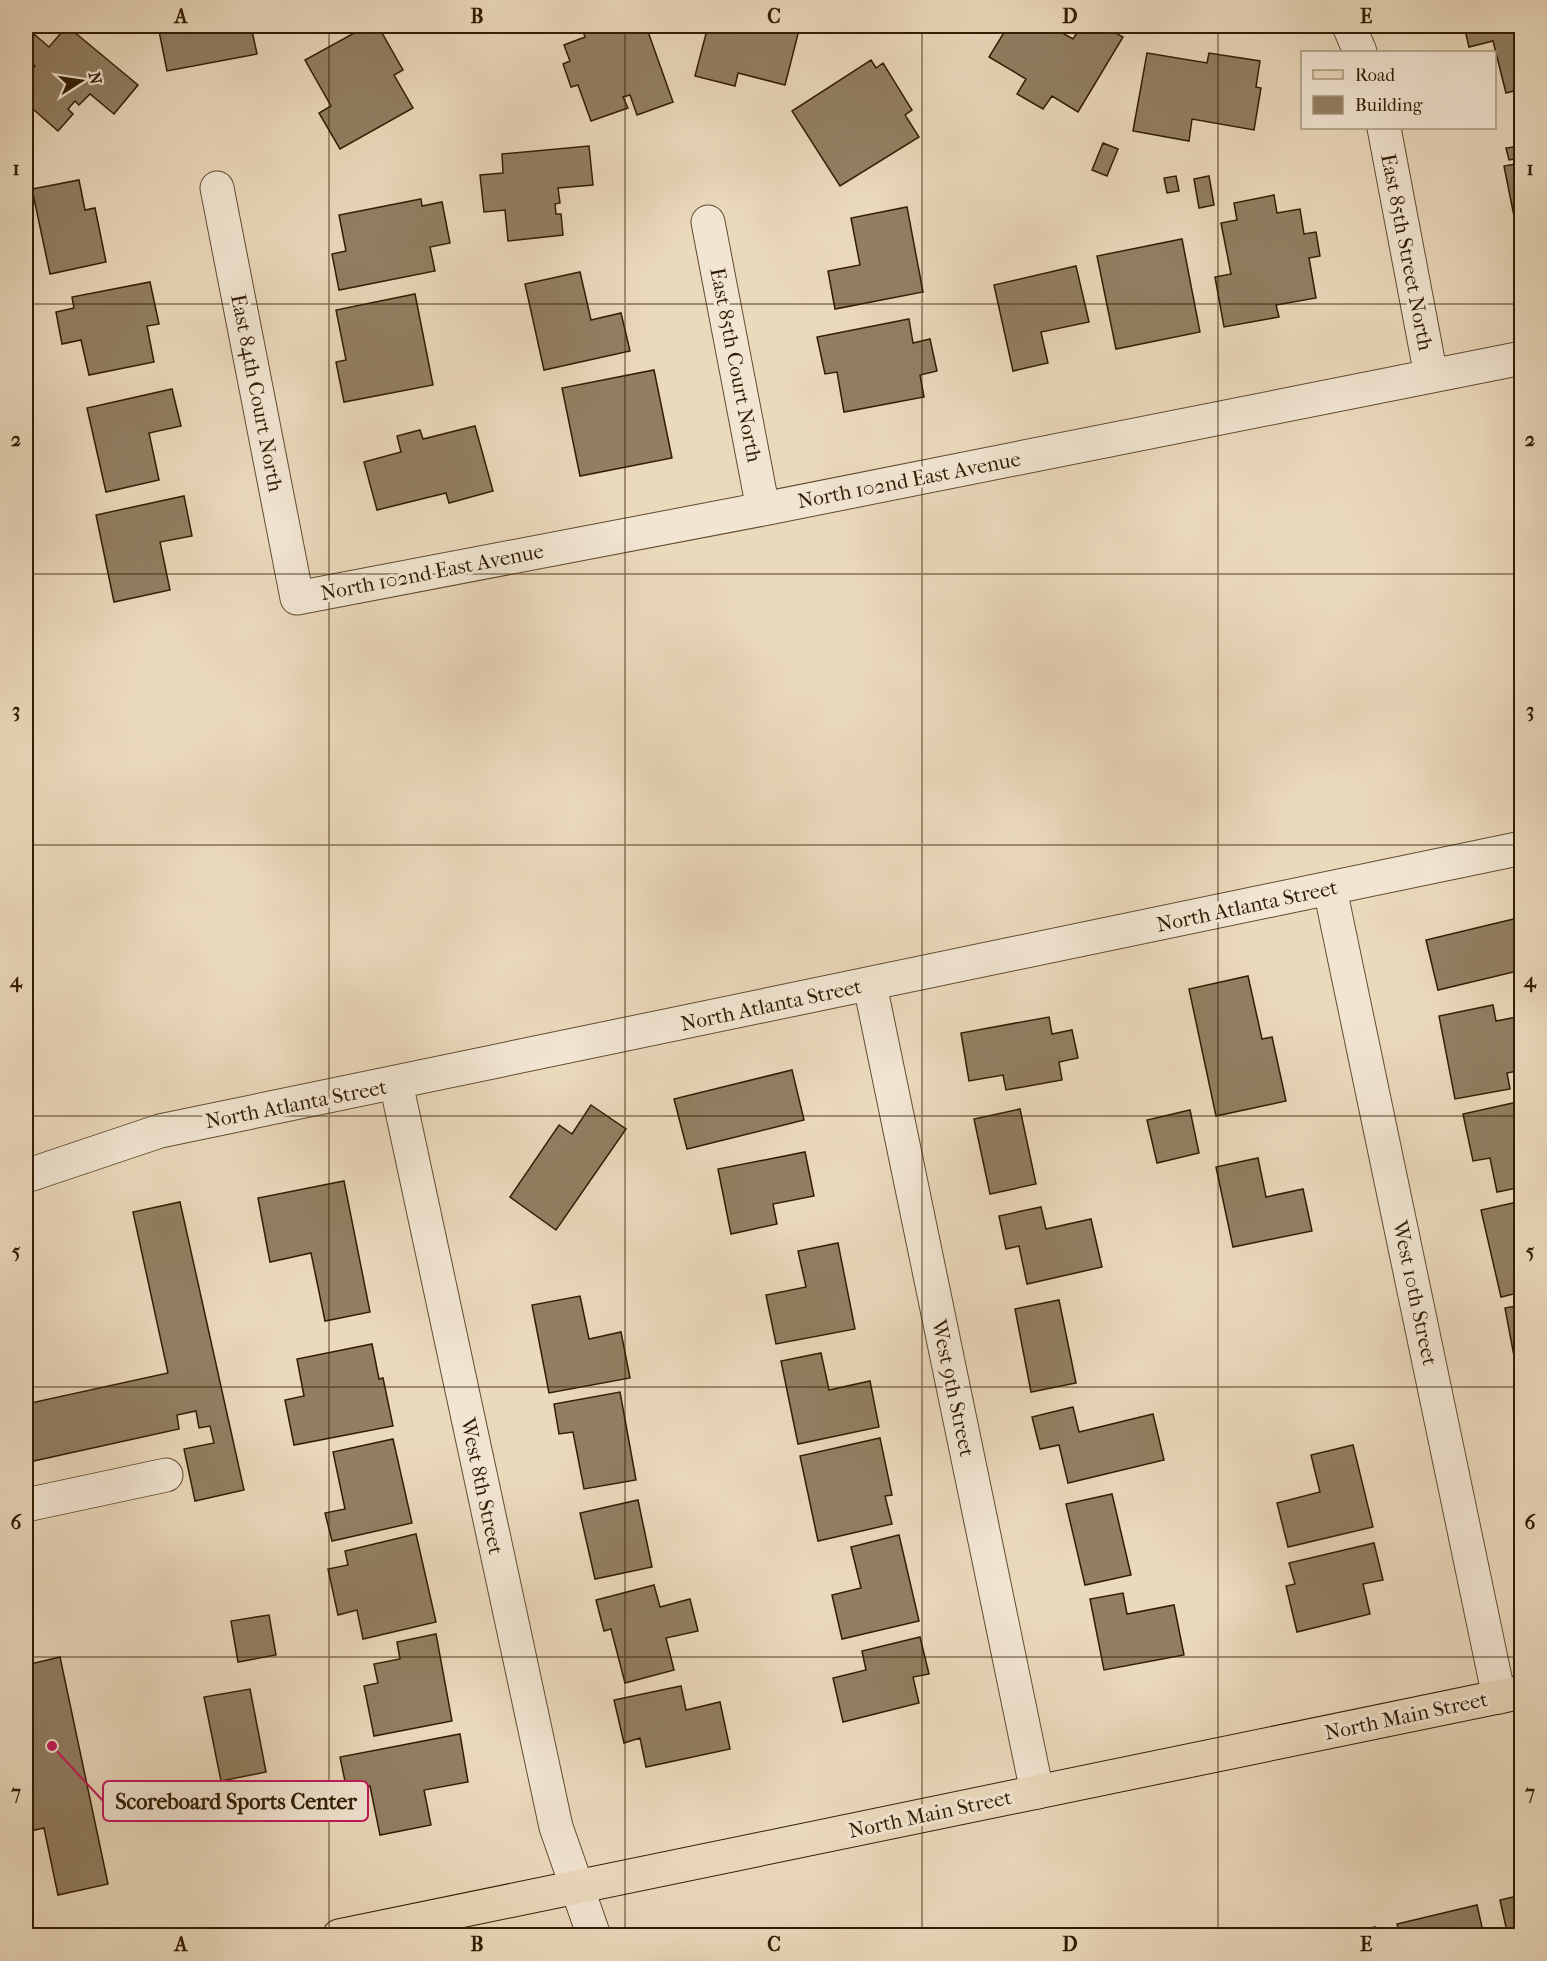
<svg xmlns="http://www.w3.org/2000/svg" width="1547" height="1961" font-family="'IM FELL French Canon',serif">
<rect width="100%" height="100%" fill="#ebd9bc"/>
<filter id="stains"><feTurbulence type="fractalNoise" baseFrequency=".00333" numOctaves="4"/><feColorMatrix values="0 0 0 0 .2 0 0 0 0 .09 0 0 0 0 .02 0 0 0 .5 -.17"/></filter>
<radialGradient id="worn" r=".72"><stop offset=".6" stop-color="#630" stop-opacity="0"/><stop offset="1" stop-color="#630" stop-opacity=".3"/></radialGradient>
<path fill="#927f63" stroke="#311d02" stroke-width="1.5" d="M67,26L138,85L114,114L90,94L79,105L75,101L68,109L73,114L58,131L26,103V77L35,66L26,58V44L34,34L49,47Z
M158,26H251L257,54L167,71Z
M367,26H378L403,70L394,75L413,108L340,149L319,113L331,106L305,60Z
M581,26H646L673,102L637,115L630,95L623,97L628,108L591,121L578,85L571,87L563,64L570,61L564,45L585,37Z
M708,26H800L785,85L738,73L735,86L695,76Z
M1008,26H1050L1073,39L1081,26H1103L1123,37L1078,112L1052,96L1043,109L1017,94L1026,79L989,57Z
M1464,26H1522V89L1506,93L1493,41L1469,47Z
M1147,53L1207,63L1209,53L1260,61L1256,87L1261,88L1254,130L1192,119L1189,141L1133,131Z
M871,60L876,68L883,63L912,110L905,115L919,137L840,186L792,111Z
M1103,143L1118,149L1107,176L1092,170Z
M589,146L593,185L558,188L560,203L555,204L556,214H561L563,235L508,241L505,210L484,212L480,175L503,173L502,154Z
M1519,146L1521,158L1509,160L1506,148Z
M1522,163V235L1518,236L1504,166Z
M1176,176L1179,191L1167,193L1164,178Z
M1209,176L1214,205L1199,208L1194,179Z
M79,180L85,210L95,208L106,262L50,274L32,189Z
M1274,195L1277,213L1300,209L1304,234L1316,232L1320,256L1309,258L1316,298L1276,305L1279,317L1224,327L1215,277L1231,274L1221,223L1237,220L1234,203Z
M421,199L422,206L442,202L450,243L430,247L435,271L339,290L332,254L346,251L339,215Z
M907,207L923,292L835,309L828,271L860,265L851,218Z
M1182,239L1200,332L1116,349L1097,256Z
M1076,266L1089,322L1041,332L1048,363L1013,371L994,285Z
M580,272L591,320L621,313L630,351L544,370L525,284Z
M150,282L159,324L147,326L154,362L89,375L81,340L62,344L56,312L74,308L72,297Z
M415,294L433,385L344,402L336,362L346,360L336,310Z
M909,319L913,343L930,339L937,371L920,375L924,397L844,412L837,372L825,374L817,337Z
M654,370L672,458L580,476L562,388Z
M172,389L181,426L149,433L159,480L106,492L87,408Z
M475,426L493,491L449,503L446,493L377,510L364,462L401,452L397,436L420,430L423,439Z
M184,496L192,536L160,542L170,590L114,602L96,515Z
M1522,917V970L1438,990L1426,940Z
M1248,976L1262,1039L1272,1037L1286,1101L1216,1116L1189,989Z
M1493,1005L1496,1021L1522,1016V1070L1507,1073L1510,1089L1455,1099L1439,1016Z
M1049,1017L1052,1034L1072,1030L1078,1058L1059,1062L1062,1080L1006,1090L1003,1075L969,1081L961,1033Z
M792,1070L804,1120L687,1149L674,1099Z
M1522,1101V1187L1497,1192L1490,1158L1473,1161L1463,1114Z
M591,1105L626,1129L556,1230L510,1197L559,1125L572,1134Z
M1020,1109L1036,1184L990,1194L974,1119Z
M1190,1110L1199,1153L1157,1163L1147,1120Z
M805,1152L814,1196L773,1204L777,1224L731,1234L718,1169Z
M1258,1158L1266,1197L1303,1189L1312,1231L1233,1247L1216,1167Z
M344,1181L370,1312L325,1321L311,1253L270,1262L258,1198Z
M1522,1201V1292L1501,1297L1481,1210Z
M180,1202L244,1490L195,1501L184,1449L214,1443L210,1426L199,1428L196,1411L177,1415L179,1429L29,1462L26,1445V1404L168,1373L133,1212Z
M1041,1207L1046,1229L1091,1219L1102,1267L1027,1284L1019,1246L1006,1249L999,1216Z
M838,1243L855,1329L776,1344L766,1295L806,1287L798,1251Z
M580,1296L589,1339L621,1332L630,1378L549,1393L532,1305Z
M1059,1300L1076,1383L1031,1392L1015,1309Z
M1522,1305V1354L1514,1356L1505,1308Z
M372,1344L379,1379L383,1378L393,1426L294,1445L285,1400L304,1396L297,1359Z
M821,1353L829,1390L870,1381L879,1427L798,1444L781,1361Z
M620,1392L636,1480L584,1489L573,1432L559,1434L554,1404Z
M1073,1407L1079,1432L1153,1414L1164,1460L1068,1483L1059,1445L1040,1449L1032,1417Z
M880,1438L892,1495L885,1496L892,1524L818,1541L800,1456Z
M393,1439L412,1523L332,1541L325,1513L345,1509L333,1452Z
M1353,1445L1373,1527L1288,1547L1277,1503L1320,1492L1311,1455Z
M1112,1494L1131,1575L1085,1585L1066,1504Z
M638,1500L652,1567L595,1579L580,1513Z
M416,1534L436,1622L363,1639L357,1610L338,1615L328,1569L348,1565L345,1551Z
M899,1535L919,1621L842,1639L832,1595L861,1588L851,1547Z
M1374,1543L1383,1580L1363,1584L1370,1614L1297,1632L1286,1586L1295,1584L1289,1563Z
M654,1585L660,1607L690,1599L698,1631L666,1638L674,1670L625,1683L611,1629L604,1631L596,1600Z
M1123,1593L1127,1614L1174,1605L1184,1655L1104,1670L1090,1599Z
M269,1615L276,1655L238,1662L231,1621Z
M436,1634L452,1721L374,1736L364,1686L378,1683L374,1664L400,1659L397,1642Z
M920,1637L929,1674L913,1677L919,1703L843,1722L833,1678L866,1670L862,1651Z
M60,1657L108,1884L58,1895L44,1828L26,1832V1665Z
M681,1686L686,1710L720,1702L730,1749L646,1767L640,1738L624,1743L614,1700Z
M250,1689L266,1772L221,1781L204,1697Z
M460,1734L468,1782L424,1790L431,1825L380,1835L370,1786L347,1791L340,1757Z
M1522,1895V1936H1508L1500,1900Z
M1477,1905L1484,1936H1400L1397,1924Z
M1375,1927L1377,1936H1339Z"/>
<g fill="none" stroke-linecap="round" stroke-linejoin="round">
<defs>
<path id="minor" d="M1349,26L1360,52
M1384,128L1431,376
M217,188L297,598L763,509L1522,358
M708,222L763,509
M1330,889L1499,1697
M870,985L1037,1792
M396,1083L556,1827L594,1936
M26,1176L160,1131L1522,848
M26,1505L166,1475"/>
<path id="major" d="M339,1936L1522,1692"/>
</defs>
<use href="#minor" stroke="#604c30" stroke-width="35"/>
<use href="#major" stroke="#311d02" stroke-width="35"/>
<use href="#minor" stroke="#f2e6d3" stroke-width="33"/>
<use href="#major" stroke="#ebd9bc" stroke-width="33"/>
</g>
<path fill="none" stroke="#311d02" stroke-width="1.5" stroke-opacity="0.55" d="M329,26V1936M625,26V1936M922,26V1936M1218,26V1936M26,304H1522M26,574H1522M26,845H1522M26,1116H1522M26,1387H1522M26,1657H1522"/>
<g text-anchor="middle" stroke-width="6" stroke-linejoin="round" paint-order="stroke">
<g font-size="21" fill="#311d02" stroke="#f2e6d3">
<text transform="translate(1407 252) rotate(79)" y="7">East 85th Street North</text>
<text transform="translate(736 365) rotate(79)" y="7">East 85th Court North</text>
<text transform="translate(257 393) rotate(79)" y="7">East 84th Court North</text>
<text transform="translate(909 480) rotate(-11)" y="7">North 102nd East Avenue</text>
<text transform="translate(432 572) rotate(-11)" y="7">North 102nd East Avenue</text>
<text transform="translate(1247 906) rotate(-12)" y="7">North Atlanta Street</text>
<text transform="translate(771 1005) rotate(-12)" y="7">North Atlanta Street</text>
<text transform="translate(296 1104) rotate(-11)" y="7">North Atlanta Street</text>
<text transform="translate(1415 1293) rotate(78)" y="7">West 10th Street</text>
<text transform="translate(953 1388) rotate(78)" y="7">West 9th Street</text>
<text transform="translate(482 1486) rotate(78)" y="7">West 8th Street</text>
<text transform="translate(1406 1716) rotate(-12)" y="7">North Main Street</text>
<text transform="translate(930 1814) rotate(-12)" y="7">North Main Street</text>
</g>
</g>
<path fill="none" stroke="#c2185b" stroke-width="2" d="M52 1746L103 1801"/>
<circle fill="#c2185b" stroke="#f2e6d3" stroke-width="2" cx="52" cy="1746" r="6"/>
<rect fill="#f2e6d3" stroke="#c2185b" stroke-width="2" x="103" y="1781" width="265" height="40" rx="6"/>
<g font-size="22" text-anchor="middle" font-weight="bold" fill="#311d02">
<text x="236" y="1809">Scoreboard Sports Center</text>
</g>
<rect width="1547" height="1961" fill="none" stroke="#ebd9bc" stroke-width="66"/>
<rect x="1301" y="51" width="195" height="78" fill="#f2e6d3" stroke="#a5967f" stroke-width="1.5"/>
<rect x="1313" y="70" width="30" height="9" fill="#ebd9bc" stroke="#a5967f" stroke-width="1.5"/>
<text x="1355" y="81" font-size="18" fill="#311d02">Road</text>
<rect x="1313" y="96" width="30" height="18" fill="#927f63" stroke="#a5967f" stroke-width="1.5"/>
<text x="1355" y="111" font-size="18" fill="#311d02">Building</text>
<g transform="translate(81 81) rotate(78)" stroke="#f2e6d3" stroke-width="4.5" paint-order="stroke">
<path d="M0-4.5L10 22L0 15L-10 22Z" fill="#311d02"/>
<text y="-9" font-size="16" font-weight="bold" text-anchor="middle" fill="#311d02">N</text>
</g>
<rect x="33" y="33" width="1481" height="1895" fill="none" stroke="#311d02" stroke-width="2"/>
<g font-size="20" text-anchor="middle" font-weight="bold" fill="#311d02">
<text x="181" y="23">A</text>
<text x="477" y="23">B</text>
<text x="774" y="23">C</text>
<text x="1070" y="23">D</text>
<text x="1366" y="23">E</text>
<text x="16" y="175">1</text>
<text x="1530" y="175">1</text>
<text x="16" y="446">2</text>
<text x="1530" y="446">2</text>
<text x="16" y="717">3</text>
<text x="1530" y="717">3</text>
<text x="16" y="987">4</text>
<text x="1530" y="987">4</text>
<text x="16" y="1258">5</text>
<text x="1530" y="1258">5</text>
<text x="16" y="1529">6</text>
<text x="1530" y="1529">6</text>
<text x="16" y="1799">7</text>
<text x="1530" y="1799">7</text>
<text x="181" y="1951">A</text>
<text x="477" y="1951">B</text>
<text x="774" y="1951">C</text>
<text x="1070" y="1951">D</text>
<text x="1366" y="1951">E</text>
</g>
<rect width="100%" height="100%" filter="url(#stains)"/>
<rect width="100%" height="100%" fill="url(#worn)"/>
</svg>
